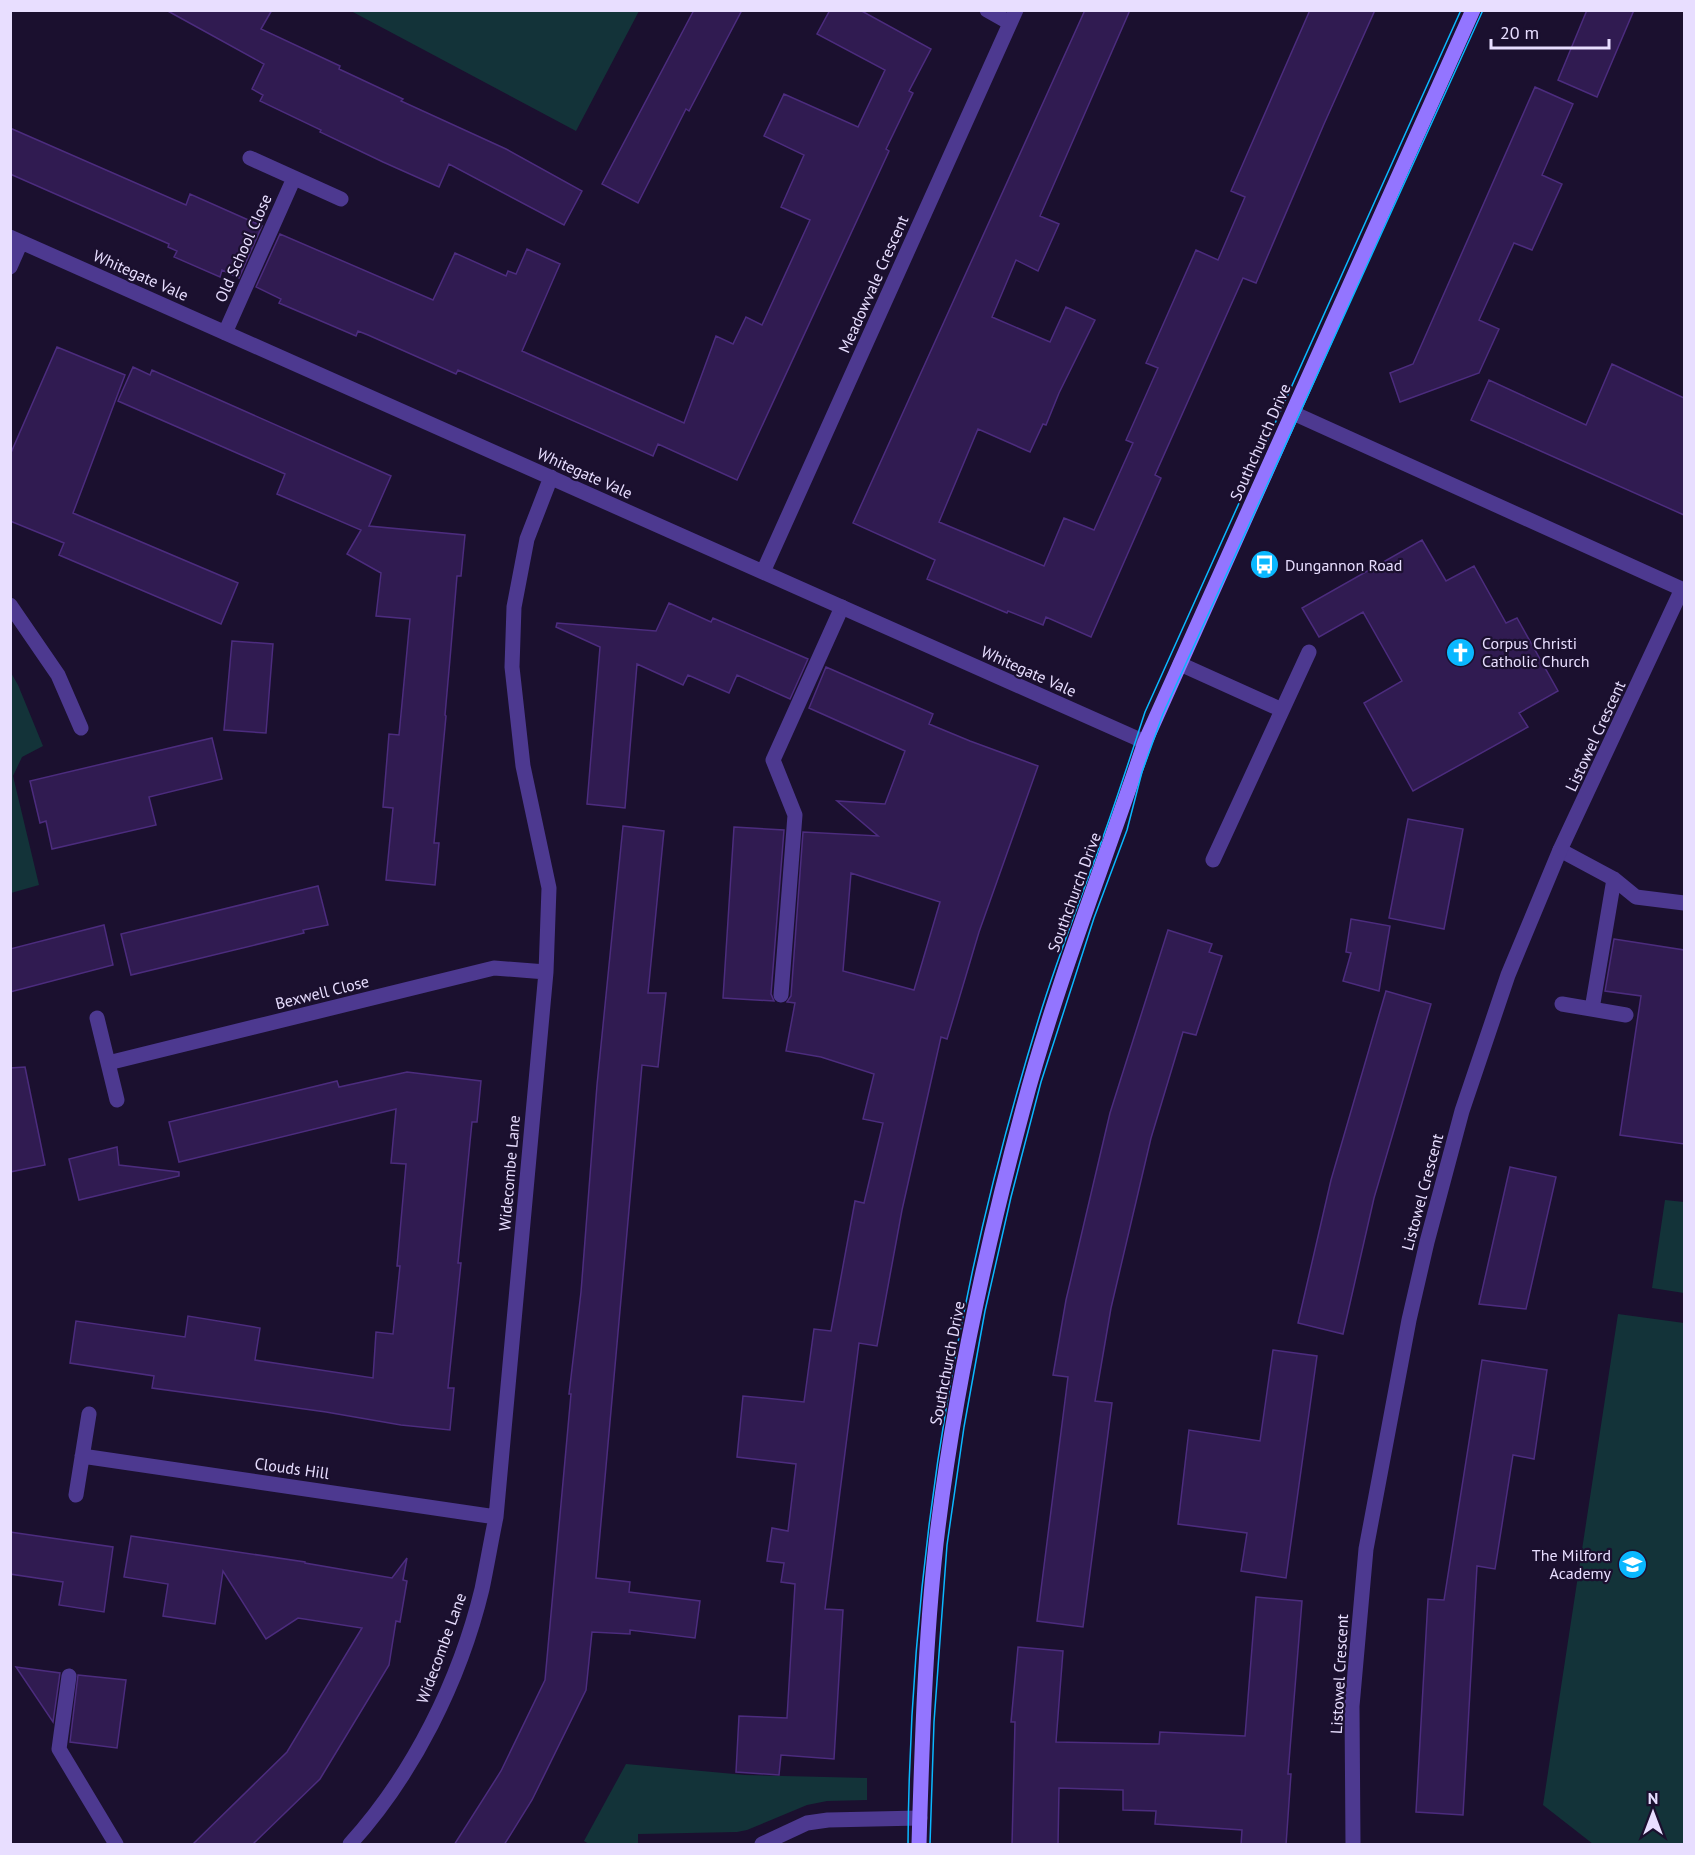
<svg xmlns="http://www.w3.org/2000/svg" width="1695" height="1855" font-family="'PT Sans',sans-serif">
<rect width="100%" height="100%" fill="#1b102f"/>
<path fill="#133339" d="M351,11H639L576,131Z
M10,671L18,685L43,746L22,757L13,776L39,885L11,893Z
M1665,1200L1684,1202V1293L1652,1288Z
M1618,1314L1684,1323V1844H1593L1543,1805Z
M626,1764L745,1775L867,1778V1800L827,1801L807,1805L747,1830L737,1832L638,1834V1844H589L584,1841Z"/>
<path fill="#301b51" stroke="#4c2c7e" stroke-width="1.5" fill-rule="evenodd" d="M166,10H272L261,29L340,66L339,69L403,99L401,101L506,149L582,191L564,225L449,164L439,187L383,162L320,132L321,130L260,101L263,95L252,89L264,64Z
M694,10H742L689,111L686,109L638,203L602,184Z
M830,10H860L931,49L909,91L913,93L886,149L889,151L737,480L658,444L653,456L458,370L456,374L368,335L358,331L356,336L279,303L281,299L256,287L280,234L433,300L455,253L506,276L508,271L516,274L527,249L560,264L522,351L684,423L716,336L733,344L746,317L762,325L810,220L781,207L804,155L764,136L784,94L858,127L885,70L817,34Z
M1085,10H1130L1040,216L1059,224L1038,271L1016,260L992,317L1050,342L1066,307L1095,320L1059,393L1046,425L1043,424L1030,452L978,429L939,522L1044,566L1064,518L1094,530L1133,443L1126,440L1158,368L1146,363L1196,250L1218,260L1245,197L1231,191L1310,10H1375L1324,124L1256,283L1243,278L1155,475L1161,478L1091,637L1046,617L1043,625L1008,611L1007,613L927,579L935,560L853,523Z
M1587,10H1634L1597,97L1558,80Z
M1535,87L1573,104L1542,175L1562,184L1532,250L1514,243L1479,320L1499,329L1479,373L1400,402L1390,373L1413,364Z
M10,128L186,205L190,194L262,226L239,278L222,270L220,277L174,257L177,251L168,247L169,244L10,174Z
M57,347L125,375L73,513L238,583L221,624L59,555L64,543L10,521V455Z
M1612,364L1684,398V515L1471,420L1489,380L1586,425Z
M133,367L150,375L152,370L391,476L369,526L465,535L461,576H457L450,659L445,715L446,716L434,843H439L435,885L386,880L393,808L383,807L389,734L399,735L410,619L376,616L381,573L347,554L361,530L277,494L285,474L118,401Z
M1422,540L1446,581L1474,566L1506,623L1517,618L1558,691L1519,713L1528,727L1413,791L1364,703L1402,681L1363,612L1319,637L1302,608Z
M669,603L711,622L713,618L808,659L790,699L737,675L729,693L688,675L683,685L637,664L625,808L587,804L600,647L556,627L557,623L656,631Z
M232,641L273,644L266,733L224,730Z
M826,667L933,714L929,724L970,741L1038,766L979,932L947,1039L941,1037L902,1210L877,1346L859,1343L825,1609L843,1610L834,1759L781,1755L779,1775L736,1772L739,1716L787,1718L795,1584L781,1582L784,1563L767,1561L772,1528L788,1531L796,1464L737,1457L743,1396L804,1402L814,1329L831,1331L855,1201L864,1203L883,1123L863,1119L874,1074L821,1057L786,1051L795,1003L787,1002L791,996L803,832L878,836L837,801L885,804L905,751L809,708ZM851,873L940,902L914,990L843,971Z
M212,738L222,779L149,797L156,825L52,849L46,821L40,823L30,781Z
M1408,819L1463,829L1444,929L1389,918Z
M623,826L664,831L648,993H666L658,1067L642,1065L596,1578L630,1582L629,1592L700,1601L695,1638L630,1630V1634L592,1632L586,1690L532,1800L504,1845H454L501,1771L545,1680L571,1394H569L581,1292L597,1085Z
M734,827L784,830L771,994L774,1001L723,998Z
M318,886L328,925L303,930L304,933L131,975L121,934Z
M1351,919L1390,926L1379,991L1343,981L1351,953L1346,952Z
M104,925L113,965L10,992V949Z
M1168,930L1212,944L1209,952L1222,956L1196,1035L1183,1032L1151,1138L1111,1308L1095,1401L1112,1403L1083,1627L1037,1621L1068,1377L1053,1375L1066,1300L1110,1113Z
M1614,939L1684,950V1144L1620,1135L1641,996L1605,991Z
M1386,991L1431,1004L1374,1198L1343,1334L1298,1323L1331,1180Z
M25,1067L45,1165L10,1172V1068Z
M407,1072L481,1081L477,1122H472L458,1263H461L448,1388H454L450,1430L401,1425L326,1412L152,1388L154,1376L70,1363L76,1321L185,1337L188,1316L260,1328L255,1360L373,1378L376,1332L393,1334L400,1266H397L406,1164L391,1163L396,1109L179,1162L169,1122L337,1081L339,1087Z
M117,1147L119,1165L179,1172V1176L79,1200L69,1159Z
M1510,1167L1556,1177L1526,1309L1479,1304Z
M1273,1350L1317,1356L1286,1578L1241,1571L1247,1533L1178,1524L1189,1430L1260,1441Z
M1482,1360L1547,1370L1534,1459L1513,1455L1495,1569L1477,1566L1463,1815L1416,1812L1428,1599L1444,1600Z
M10,1532L113,1547L104,1612L59,1605L63,1582L10,1574Z
M131,1536L305,1562V1563L392,1578L407,1558L403,1580L407,1581L400,1622L396,1621L389,1665L320,1779L252,1845H192L287,1752L362,1628L298,1618L266,1639L223,1571L215,1624L163,1616L168,1584L124,1577Z
M1256,1597L1302,1601L1288,1774H1291L1286,1845H1241L1242,1830L1155,1824L1156,1811L1123,1810V1790L1059,1788L1058,1845H1012L1015,1722H1011L1018,1647L1063,1651L1056,1742L1159,1744L1160,1732L1245,1736Z
M16,1667L60,1673L53,1722Z
M78,1675L126,1680L117,1748L70,1742Z"/>
<g fill="none" stroke-linecap="round" stroke-linejoin="round">
<path stroke="#4d3990" stroke-width="15" d="M10,605L58,675L81,728
M1180,664L1282,710
M1560,850L1614,879L1636,897L1684,903
M1213,860L1309,652
M781,995L795,815L773,760L842,607
M1562,1004L1626,1015
M1592,1009L1614,879
M69,1676L59,1749L116,1844
M762,1844L807,1823L828,1820L920,1818"/>
<path stroke="#4d3990" stroke-width="15" d="M987,10L1010,23
M250,158L341,199
M10,237L1145,742
M10,267L21,242
M225,333L294,178
M1293,413L1684,590
M763,572L1016,10
M97,1018L117,1100
M108,1063L494,968L546,972
M82,1456L496,1517
M76,1495L89,1414
M350,1844C413,1775 460,1680 482,1589C487,1565 491,1541 496,1517L546,972L549,888L523,766L512,667L514,607L527,539L551,477
M1353,1844L1352,1706L1366,1549L1409,1320L1427,1242L1462,1111L1508,975L1560,850L1682,589"/>
<path stroke="#9375ff" stroke-width="15" d="M919,1844C922,1744 925,1644 936,1544C953,1397 985,1251 1023,1109C1056,984 1104,864 1145,742L1473,10"/>
<path stroke="#0ab8ff" stroke-width="1.5" d="M908,1844C910,1565 956,1288 1038,1021C1058,954 1085,889 1108,823C1121,786 1133,749 1145,712L1461,10
M930,1844L934,1722L947,1545L964,1427L985,1311L1011,1197L1041,1082L1094,918L1127,830L1142,772L1163,714L1483,10"/>
</g>
<defs>
<symbol id="bus-disc" viewBox="-11 -11 22 22"><circle r="9.5" fill="#0ab8ff" stroke="#1b102f"/><path d="M-5-6H5V4H4V6H2V4H-2V6H-4V4H-5ZM-3.5-4V0h7V-4ZM-3.5 1.2v1.5H-2V1.2ZM2 1.2v1.5H3.5V1.2Z" fill="#fff"/></symbol>
<symbol id="church-disc" viewBox="-11 -11 22 22"><circle r="9.5" fill="#0ab8ff" stroke="#1b102f"/><path d="M-1.2-6h2.4v3.5h3.3v2.4h-3.3V6h-2.4V-.1h-3.3v-2.4h3.3Z" fill="#fff"/></symbol>
<symbol id="school-disc" viewBox="-11 -11 22 22"><circle r="9.5" fill="#0ab8ff" stroke="#1b102f"/><path d="M0-5L7-2L0 1L-7-2ZM-4 1L0 2.5L4 1V4Q0 6-4 4Z" fill="#fff"/></symbol>
</defs>
<g fill-rule="evenodd">
<use href="#bus-disc" x="1248" y="548" width="33" height="33"/>
<use href="#church-disc" x="1444" y="636" width="33" height="33"/>
<use href="#school-disc" x="1616" y="1548" width="33" height="33"/>
</g>
<g text-anchor="middle" stroke-width="4.5" stroke-linejoin="round" paint-order="stroke">
<g font-size="16" fill="#e8deff" stroke="#1b102f">
<text transform="translate(243 248) rotate(-66)" y="6">Old School Close</text>
<text transform="translate(141 275) rotate(24)" y="6">Whitegate Vale</text>
<text transform="translate(873 284) rotate(-66)" y="6">Meadowvale Crescent</text>
<text transform="translate(1260 442) rotate(-66)" y="6">Southchurch Drive</text>
<text transform="translate(585 473) rotate(24)" y="6">Whitegate Vale</text>
<text transform="translate(1029 671) rotate(24)" y="6">Whitegate Vale</text>
<text transform="translate(1595 736) rotate(-65)" y="6">Listowel Crescent</text>
<text transform="translate(1074 892) rotate(-70)" y="6">Southchurch Drive</text>
<text transform="translate(322 992) rotate(-14)" y="6">Bexwell Close</text>
<text transform="translate(509 1173) rotate(-85)" y="6">Widecombe Lane</text>
<text transform="translate(1422 1192) rotate(-75)" y="6">Listowel Crescent</text>
<text transform="translate(947 1363) rotate(-79)" y="6">Southchurch Drive</text>
<text transform="translate(292 1468) rotate(8)" y="6">Clouds Hill</text>
<text transform="translate(441 1648) rotate(-70)" y="6">Widecombe Lane</text>
<text transform="translate(1339 1674) rotate(-87)" y="6">Listowel Crescent</text>
</g>
<g font-size="16" fill="#e8deff" stroke="#1b102f" text-anchor="start">
<text x="1285" y="571">Dungannon Road</text>
<text x="1482" y="649">Corpus Christi<tspan x="1482" dy="18">Catholic Church</tspan></text>
<text x="1611" y="1561" text-anchor="end">The Milford<tspan x="1611" dy="18">Academy</tspan></text>
</g>
</g>
<rect width="1695" height="1855" fill="none" stroke="#e8deff" stroke-width="24"/>
<g transform="translate(1653 1813)" stroke="#1b102f" stroke-width="4.5" paint-order="stroke">
<path d="M0-4.5L10 22L0 15L-10 22Z" fill="#e8deff"/>
<text y="-9" font-size="16" font-weight="bold" text-anchor="middle" fill="#e8deff">N</text>
</g>
<path d="M1491 39v9h118v-9" fill="none" stroke="#e8deff" stroke-width="3"/>
<text x="1500" y="39" font-size="18" fill="#e8deff" stroke="#1b102f" stroke-width="4.5" paint-order="stroke">20 m</text>
</svg>
